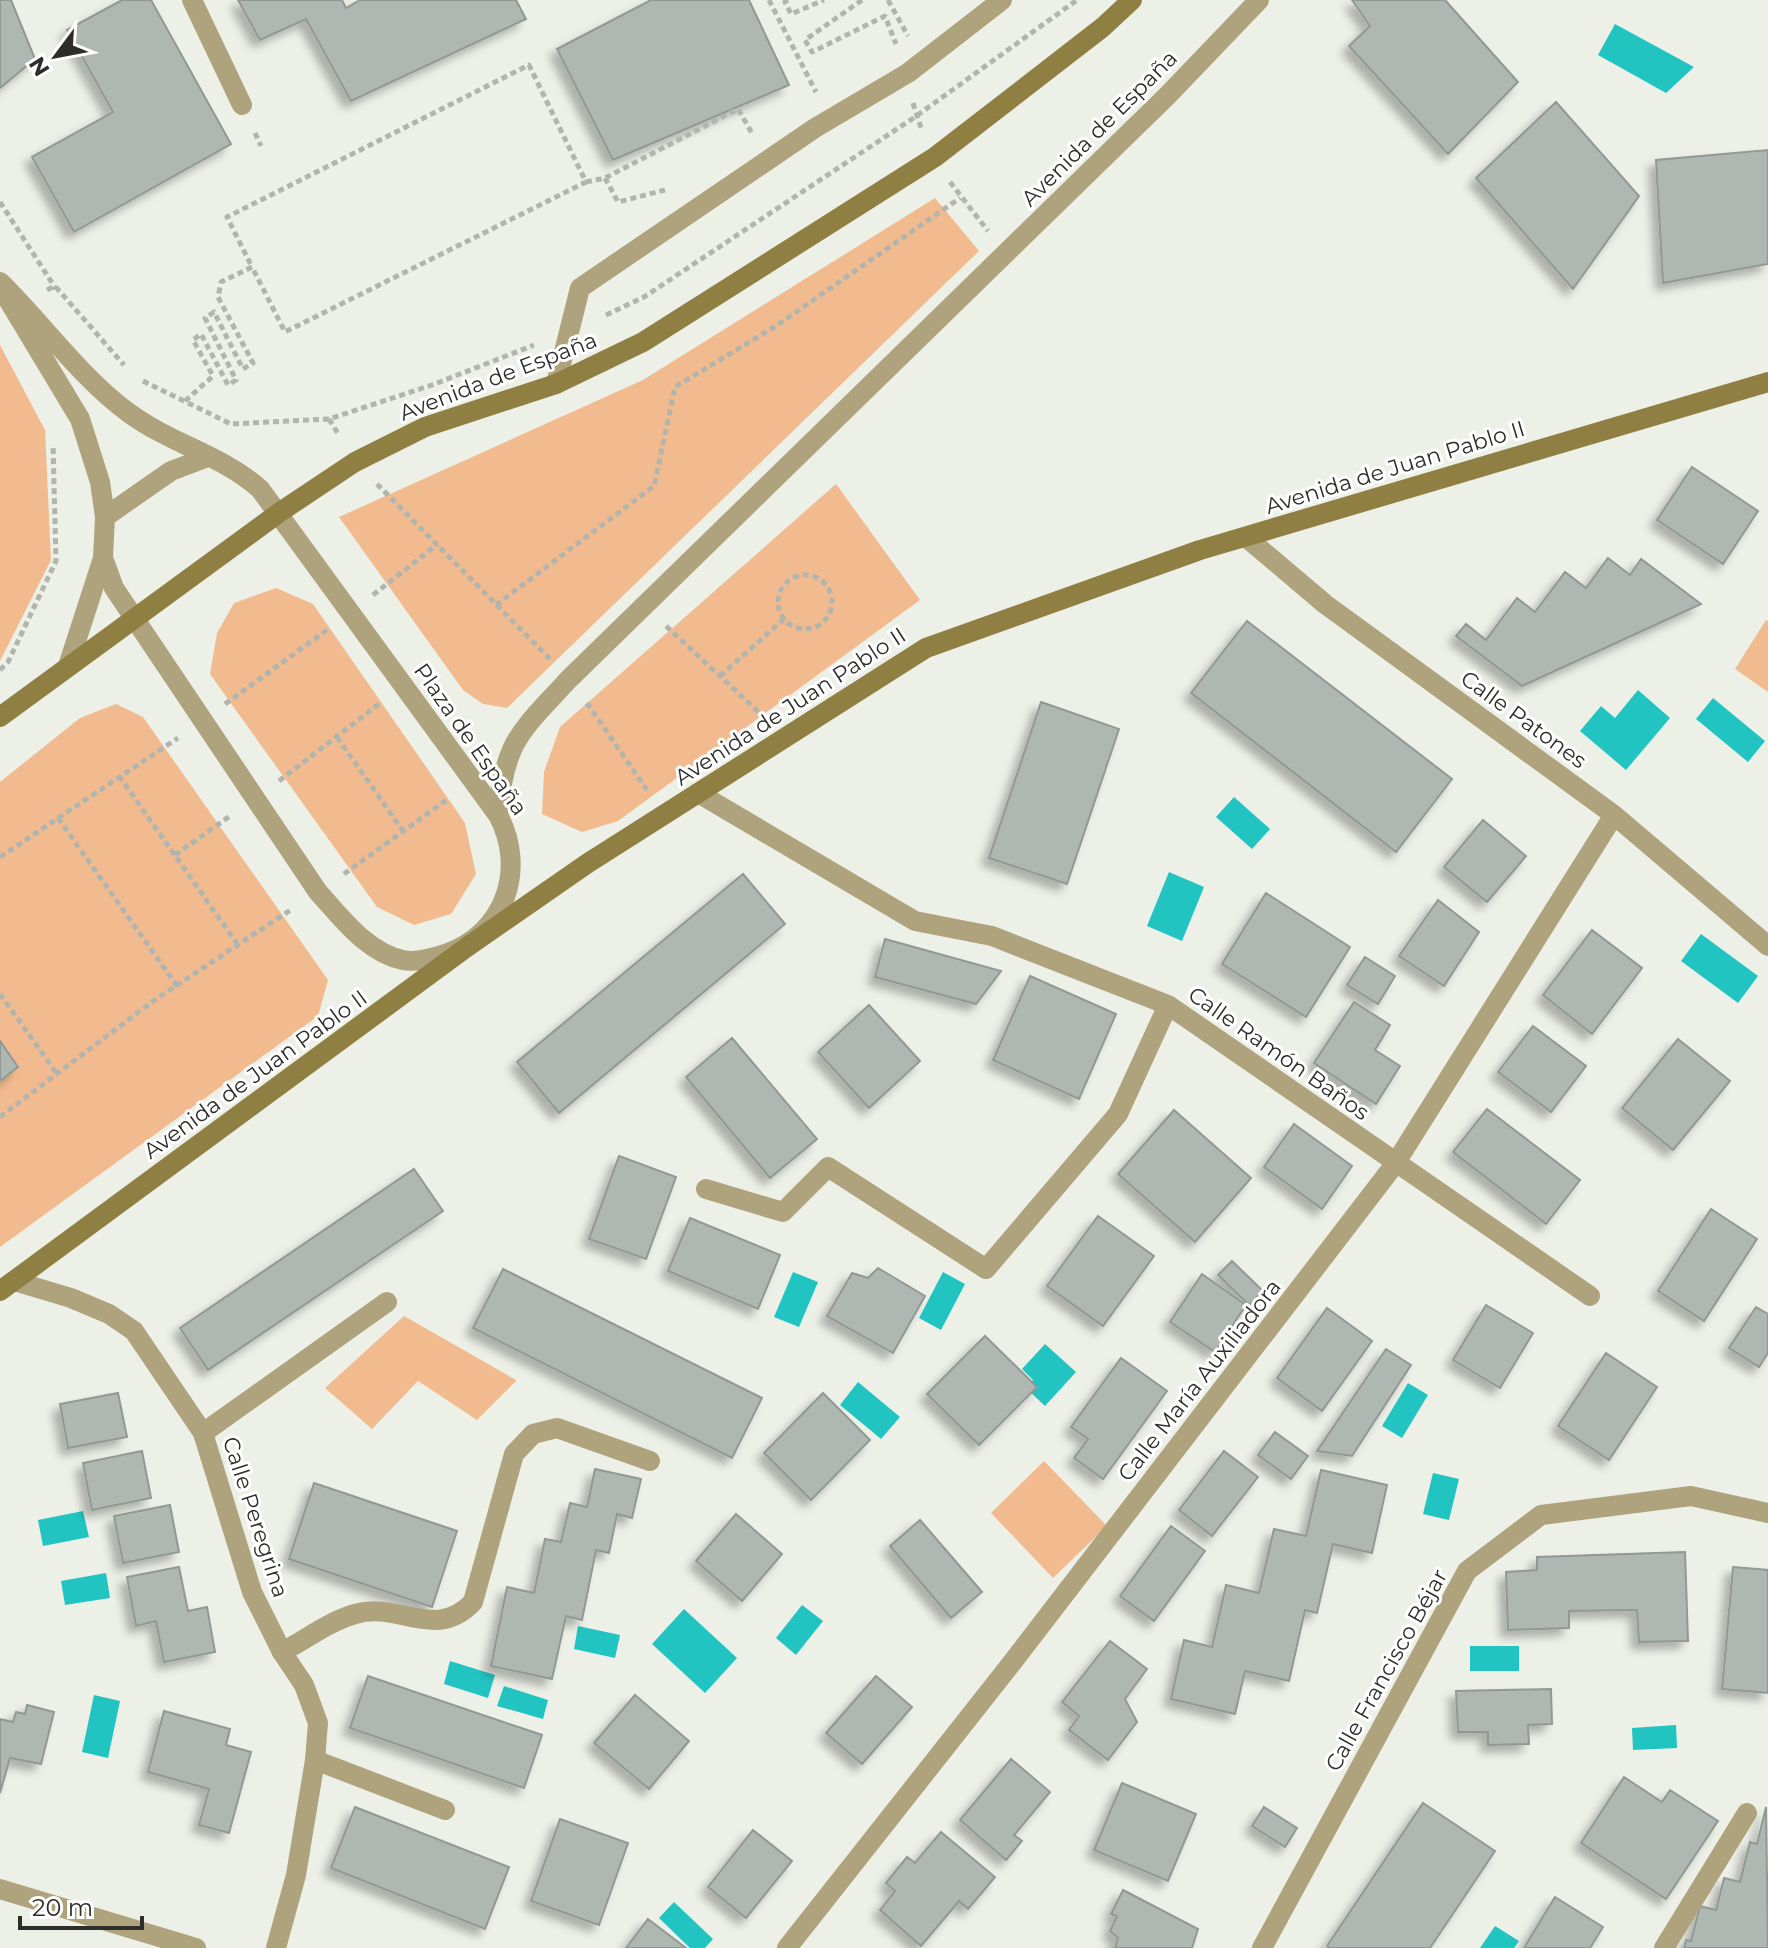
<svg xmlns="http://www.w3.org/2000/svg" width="1768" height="1948" font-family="Montserrat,sans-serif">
<defs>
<filter id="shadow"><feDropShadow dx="-7" dy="7" stdDeviation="4" flood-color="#0004"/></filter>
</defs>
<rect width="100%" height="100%" fill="#ecf0e7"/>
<path fill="#f1bb8f" d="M935,198L979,251L507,708L483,704L463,690L339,517L643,380Z
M0,345L45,430L51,560L0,661Z
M836,484L920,600L618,821L582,832L542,814L544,772L560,727Z
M276,588L313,604L465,823L476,874L451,914L414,925L377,907L210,674L217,633L234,603Z
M1766,620L1768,621V692L1735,669Z
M116,704L143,717L328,980L318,1016L0,1247V782L80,718Z
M404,1316L516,1380V1381L477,1420L418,1381L372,1429L325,1388Z
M1044,1461L1107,1526L1053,1578L991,1513Z"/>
<path fill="#22c4c2" d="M1615,24L1694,67L1666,93L1598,55Z
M1638,690L1670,718L1626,770L1580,731L1601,706L1615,718Z
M1713,698L1765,741L1748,762L1696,719Z
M1234,797L1270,829L1252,849L1216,817Z
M1169,872L1204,887L1182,941L1147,926Z
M1701,934L1758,976L1738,1003L1681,961Z
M793,1272L818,1282L799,1327L774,1317Z
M943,1272L965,1284L941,1330L919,1318Z
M1045,1344L1076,1372L1045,1406L1026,1388L1033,1380L1022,1369Z
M858,1382L900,1417L881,1439L840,1405Z
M1408,1383L1428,1395L1402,1438L1382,1426Z
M1433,1473L1459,1479L1449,1520L1423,1514Z
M83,1511L89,1537L43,1546L38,1520Z
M106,1573L110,1598L65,1605L61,1581Z
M802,1605L823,1621L796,1655L776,1638Z
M684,1609L737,1658L705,1693L652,1644Z
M578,1626L620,1635L615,1658L574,1649Z
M1470,1646H1519V1671H1470Z
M450,1661L495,1675L488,1698L444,1684Z
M504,1686L548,1700L543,1719L497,1706Z
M94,1695L120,1701L108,1758L82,1752Z
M1676,1725L1677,1748L1633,1750L1632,1728Z
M674,1902L713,1939L705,1948H690L659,1918Z
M1495,1926L1519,1941L1514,1948H1480Z"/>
<path fill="#aeb7b1" stroke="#909993" stroke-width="2" filter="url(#shadow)" d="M0,0H11L35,59L0,88Z
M122,0H151L231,144L74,232L32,157L113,112L67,30Z
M238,0H342L346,8L360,0H516L526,19L351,101L306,19L260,40Z
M651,0H749L789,85L613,160L557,49Z
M1445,0L1518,82L1448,154L1349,46L1370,26L1352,0Z
M1556,102L1639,196L1573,289L1476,178Z
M1768,150V264L1663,283L1656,160Z
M1692,467L1758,511L1723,564L1657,520Z
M1608,558L1630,575L1641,559L1701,604L1522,686L1456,636L1466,624L1486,640L1517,598L1535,612L1565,572L1586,588Z
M1247,621L1452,779L1396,852L1191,693Z
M1041,702L1119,729L1067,884L989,858Z
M1483,820L1526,856L1487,902L1444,867Z
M743,874L785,924L559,1113L517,1062Z
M1266,893L1350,947L1306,1017L1222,964Z
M1438,900L1479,932L1444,986L1399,956Z
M1592,930L1642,968L1592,1034L1543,995Z
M885,939L1001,971L976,1004L875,977Z
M1365,957L1395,976L1378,1004L1347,985Z
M1030,976L1116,1014L1079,1099L993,1060Z
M1354,1002L1390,1025L1375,1050L1400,1066L1376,1104L1314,1063Z
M869,1005L920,1061L869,1108L818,1052Z
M1533,1026L1586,1066L1551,1112L1498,1072Z
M732,1038L817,1139L770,1178L686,1077Z
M1678,1039L1730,1081L1673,1150L1622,1108Z
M0,1041L18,1067L0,1081Z
M1487,1109L1580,1180L1546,1224L1453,1152Z
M1174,1110L1251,1178L1195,1242L1118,1174Z
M1294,1124L1352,1166L1322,1209L1264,1167Z
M619,1156L676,1177L646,1259L589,1239Z
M414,1169L443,1211L208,1370L180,1328Z
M1711,1209L1757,1239L1704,1321L1658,1291Z
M1098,1216L1154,1256L1103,1326L1047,1286Z
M690,1218L780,1255L758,1309L668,1271Z
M1232,1261L1263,1291L1249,1305L1218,1275Z
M878,1268L925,1296L893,1353L827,1316L852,1273L868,1278Z
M503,1269L762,1398L732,1458L473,1328Z
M1202,1274L1246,1305L1215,1352L1170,1322Z
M1486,1305L1533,1333L1500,1388L1453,1360Z
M1756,1307L1768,1314V1353L1759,1367L1729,1348Z
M1327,1308L1372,1341L1322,1411L1277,1378Z
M985,1336L1037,1387L979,1445L927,1394Z
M1386,1349L1411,1365L1352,1456L1317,1451Z
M1606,1353L1657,1387L1609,1460L1558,1426Z
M1121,1358L1167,1391L1103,1479L1074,1458L1088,1439L1071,1427Z
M118,1393L127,1437L68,1448L60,1404Z
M823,1393L870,1440L811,1500L764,1453Z
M1275,1432L1308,1456L1291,1479L1258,1455Z
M142,1451L151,1498L92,1510L83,1463Z
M1224,1451L1258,1477L1212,1536L1179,1510Z
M595,1469L641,1479L632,1518L617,1514L609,1553L596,1550L582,1620L566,1616L552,1679L491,1666L507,1587L534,1593L545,1539L561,1542L570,1503L587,1507Z
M1321,1470L1387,1485L1372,1553L1333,1544L1317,1613L1305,1610L1289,1681L1245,1671L1235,1714L1171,1699L1184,1640L1212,1647L1226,1585L1259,1593L1274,1529L1306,1536Z
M314,1483L457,1531L432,1607L289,1559Z
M170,1505L179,1552L123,1563L114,1516Z
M736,1514L782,1554L742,1601L696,1561Z
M920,1520L982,1592L951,1618L890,1546Z
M1171,1526L1205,1551L1154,1621L1120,1596Z
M1685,1552L1688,1641L1639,1642L1637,1610L1569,1611V1628L1508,1630L1506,1572L1537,1570V1557Z
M179,1567L188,1611L207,1607L215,1652L164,1662L156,1621L136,1626L127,1577Z
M1733,1567L1768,1570V1693L1722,1689Z
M1110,1641L1147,1669L1125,1699L1137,1722L1108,1760L1069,1730L1079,1716L1062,1702Z
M368,1676L542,1735L524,1788L350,1728Z
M876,1676L912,1707L862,1764L826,1733Z
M1551,1689L1552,1724L1528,1725L1529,1744L1488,1745V1732H1458L1456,1691Z
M635,1695L689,1741L649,1789L594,1743Z
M27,1705L54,1712L41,1764L10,1758L0,1793V1719L13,1722L16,1712L25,1714Z
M164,1711L230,1729L226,1745L251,1752L229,1833L199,1825L209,1789L148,1772Z
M1011,1759L1050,1792L1014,1835L1022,1841L1006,1860L960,1820Z
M1624,1777L1662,1802L1670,1790L1718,1821L1666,1899L1581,1843Z
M1122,1783L1196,1814L1168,1881L1094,1850Z
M1423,1803L1495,1851L1430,1948H1330L1327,1946Z
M355,1807L509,1867L485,1929L331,1868Z
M1264,1807L1297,1828L1285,1847L1252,1826Z
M1766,1807L1768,1948H1684L1686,1940L1691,1941L1700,1906L1716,1910L1724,1878L1740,1882L1750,1842L1757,1844Z
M560,1819L628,1843L599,1925L531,1901Z
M753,1830L792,1861L746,1918L708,1887Z
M941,1832L995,1877L968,1909L959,1901L921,1946L880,1910L895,1891L886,1883L907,1857L915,1863Z
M1123,1890L1198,1929L1192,1948H1115L1118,1938L1110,1931L1117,1916L1111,1914Z
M1555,1897L1603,1927L1590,1948H1524Z
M648,1919L686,1948H626Z"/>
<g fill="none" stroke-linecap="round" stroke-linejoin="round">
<path stroke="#b2b5ae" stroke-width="5" stroke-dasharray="6 4" stroke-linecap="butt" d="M769,0L816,92
M788,0L785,2L791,14L824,0
M862,0L805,40L812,52L885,16L896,44
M888,0L908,36
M913,103L922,131
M255,133L261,146
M605,178L618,202L665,190
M586,182L605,178L738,109L753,135
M950,182L988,231
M0,202L56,289
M47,290L55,286L124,365
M606,315L644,297L915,117L1077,0
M143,381L231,424L329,419L432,385L534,345
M185,401L213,376L193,340L201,334L228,385L236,380L205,318L214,312L243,369L253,363L218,297L221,282L252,267L285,332L586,182L529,65L227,217L252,267
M329,419L339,435
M377,484L550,659
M778 602a27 27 0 1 1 54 0a27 27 0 1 1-54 0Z
M373,595L438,544
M496,605L654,486L675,387L776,326L960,198
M666,626L764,717
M0,670L8,662L56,561L53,444
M720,676L784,619
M587,703L647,790
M225,704L327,630
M337,737L403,831
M119,776L238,945
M279,781L379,704
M58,818L177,986
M175,855L230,816
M0,857L178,738
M344,874L449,798
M0,994L57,1074
M0,1117L153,1001L292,909"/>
<path stroke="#afa37d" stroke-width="20" d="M192,0L242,105
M556,384L580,288L815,128L908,73L1002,0
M68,666L103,558
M203,1433L387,1302
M282,1652C305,1640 330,1621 355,1614C399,1601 435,1642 473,1602L514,1454L533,1434L557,1428L650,1461
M315,1760L445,1810"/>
<path stroke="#afa37d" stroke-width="20" d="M0,282C41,322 84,381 129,413C171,444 222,455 260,489L498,815C527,869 505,934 445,954C433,958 416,963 403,960C367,953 341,917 318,892L114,588L103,558L105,517L100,482L80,419L0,286
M105,517L171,471L208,457
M1247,538L1325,604L1614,815L1768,946
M698,793L915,921L992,936L1168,1005L1590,1296
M498,815C504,741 521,731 569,679L1167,96L1259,0
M706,1189L783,1212L828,1167L986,1269L1118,1114L1168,1005
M14,1281L71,1298L109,1314L134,1331L203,1433L252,1592L282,1652L304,1685L318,1723L315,1760L296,1875L276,1948
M0,1889L196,1948
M787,1948L1011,1664L1395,1164L1614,815
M1262,1948L1467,1571L1541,1515L1691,1496L1768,1513
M1664,1948L1747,1813"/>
<path stroke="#907f42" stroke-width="20" d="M0,717L280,512L355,462L425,427L556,384L643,342L935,157L1103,27L1132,0
M0,1291L467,947L588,863L926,648L1200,550L1768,382"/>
</g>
<g text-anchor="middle" stroke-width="6" stroke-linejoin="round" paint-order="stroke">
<g font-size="22" fill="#2d2e2b" stroke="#fff">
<text transform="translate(1099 128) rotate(-45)" y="8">Avenida de España</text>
<text transform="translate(498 376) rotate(-21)" y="8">Avenida de España</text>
<text transform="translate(1395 467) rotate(-17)" y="8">Avenida de Juan Pablo II</text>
<text transform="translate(790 706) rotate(-33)" y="8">Avenida de Juan Pablo II</text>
<text transform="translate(1524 719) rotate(36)" y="8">Calle Patones</text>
<text transform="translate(471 739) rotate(55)" y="8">Plaza de España</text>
<text transform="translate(1279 1053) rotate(35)" y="8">Calle Ramón Baños</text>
<text transform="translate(255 1074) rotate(-36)" y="8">Avenida de Juan Pablo II</text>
<text transform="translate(1199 1380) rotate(-52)" y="8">Calle María Auxiliadora</text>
<text transform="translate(256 1517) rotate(72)" y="8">Calle Peregrina</text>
<text transform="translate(1386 1670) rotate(-61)" y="8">Calle Francisco Béjar</text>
</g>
</g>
<g transform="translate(56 56) rotate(238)" stroke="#ffffff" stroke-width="6" paint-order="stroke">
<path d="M0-6L14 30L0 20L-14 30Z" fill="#2d2e2b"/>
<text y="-12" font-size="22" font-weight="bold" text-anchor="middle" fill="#2d2e2b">N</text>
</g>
<path d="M20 1916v12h122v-12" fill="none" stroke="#2d2e2b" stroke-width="4"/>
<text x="32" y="1916" font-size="24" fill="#2d2e2b" stroke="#ffffff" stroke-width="6" paint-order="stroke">20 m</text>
</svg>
